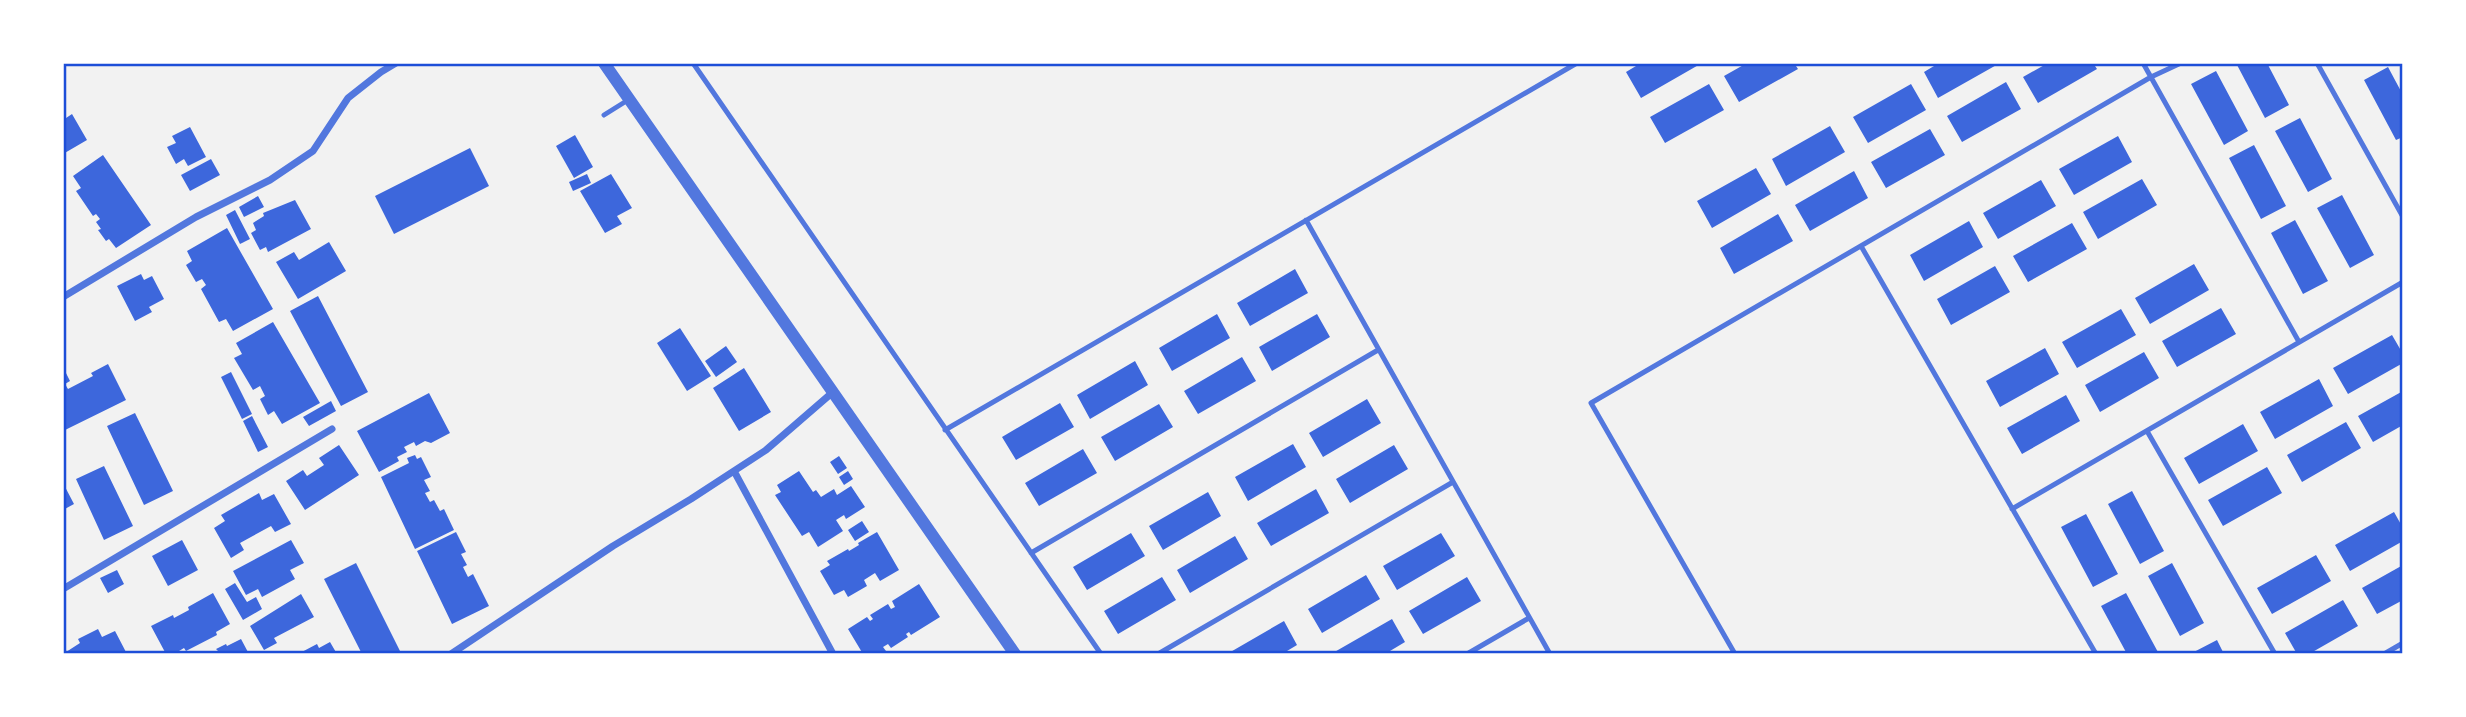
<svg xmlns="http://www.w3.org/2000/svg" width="2466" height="717" font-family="Arial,sans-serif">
<rect width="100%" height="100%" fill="#f2f2f2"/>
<path fill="#3d67dc" d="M1641,63H1702L1641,98L1626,72Z
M1747,63H1794L1798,69L1739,102L1724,76Z
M1939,63H2000L1938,98L1924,72Z
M2048,63H2093L2097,69L2038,103L2023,77Z
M2236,63H2267L2289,105L2265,118Z
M2388,67L2403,95V137L2396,140L2364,80Z
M2216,71L2248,131L2224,145L2191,84Z
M2006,82L2021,109L1962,142L1947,116Z
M1709,84L1724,110L1665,143L1650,117Z
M1911,84L1926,110L1868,143L1853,117Z
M72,114L87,140L63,154V120Z
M2300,118L2332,179L2308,192L2275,131Z
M1830,126L1845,152L1786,186L1772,159Z
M190,127L206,157L188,166L184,159L176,164L167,147L176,143L172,136Z
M1930,129L1945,155L1886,188L1871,162Z
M575,135L593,167L574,178L556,146Z
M2118,136L2132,162L2074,195L2059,169Z
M2254,145L2286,206L2261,219L2229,158Z
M470,148L489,186L394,234L375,196Z
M103,155L151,225L116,248L109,239L106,241L98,230L101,229L96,222L100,219L96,214L93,216L76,191L81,188L73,176Z
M211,159L220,175L190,191L181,175Z
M1756,168L1771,194L1712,228L1697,201Z
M1854,171L1868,198L1810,231L1795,205Z
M587,174L591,183L573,191L569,182Z
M611,174L632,208L617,216L622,224L605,233L580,191Z
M2142,179L2157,205L2098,239L2083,212Z
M2041,180L2056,206L1998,239L1983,213Z
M2342,195L2374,255L2350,268L2317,208Z
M258,196L264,207L244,217L239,207Z
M295,200L311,229L268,252L266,247L260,250L251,233L256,230L253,223L264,216L263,213Z
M235,210L250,239L240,244L226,215Z
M1778,214L1793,241L1734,274L1720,248Z
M2295,220L2328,281L2303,294L2271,233Z
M1969,221L1983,247L1924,281L1910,255Z
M2072,223L2087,249L2028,282L2013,256Z
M227,228L273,309L233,331L226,319L219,322L201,289L206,285L202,279L196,282L186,265L192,261L187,251Z
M329,242L346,271L298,299L276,262L294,252L299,260Z
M2194,264L2209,290L2150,324L2135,298Z
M1995,266L2010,292L1951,325L1937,299Z
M1295,269L1308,293L1250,326L1237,303Z
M141,274L144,280L152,276L164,299L149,307L152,312L135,321L117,286Z
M318,296L368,392L341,406L290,311Z
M2221,308L2236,334L2177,367L2162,341Z
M2121,309L2136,335L2077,368L2062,342Z
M1217,314L1230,338L1172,371L1159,348Z
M1317,314L1330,337L1272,371L1259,347Z
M273,322L320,403L282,424L274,411L268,415L260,399L265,396L260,386L253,390L234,358L242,354L236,343Z
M680,328L711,376L687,391L657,343Z
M2392,335L2403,354V363L2348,394L2333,368Z
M726,346L737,362L716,377L705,361Z
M2045,348L2059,374L2000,407L1986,381Z
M2144,352L2159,378L2100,412L2085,385Z
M1242,357L1256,381L1198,414L1184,391Z
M1135,361L1148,385L1090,419L1077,395Z
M108,364L126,400L63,431V367L70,381L65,384L68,389L93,376L91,373Z
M744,368L771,412L739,431L713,388Z
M231,372L252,414L242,419L221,377Z
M2319,379L2333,406L2275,439L2260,412Z
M2403,391V425L2373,442L2358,416Z
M429,393L450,433L431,443L425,441L416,446L414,442L404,447L407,452L397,457L399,461L379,472L357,431Z
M2066,395L2080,421L2022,454L2007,428Z
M1367,399L1381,423L1323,457L1309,433Z
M331,401L336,411L309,426L303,417Z
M1060,403L1074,427L1016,460L1002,437Z
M1159,404L1173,427L1115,461L1101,437Z
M135,413L173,491L144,505L107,426Z
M252,416L268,447L258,452L243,421Z
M2346,422L2361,448L2302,482L2287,455Z
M2243,424L2258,451L2199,484L2184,458Z
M1293,444L1306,467L1248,501L1235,477Z
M339,445L359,475L305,510L286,481L303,470L307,476L324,465L319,458Z
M1394,445L1408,469L1350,503L1336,479Z
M1083,449L1097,473L1039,506L1025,483Z
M415,455L417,459L421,457L431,477L424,480L430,491L425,493L430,502L434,500L440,511L444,509L454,530L415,549L381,477L409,463L407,458Z
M839,456L847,468L838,474L830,462Z
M104,466L133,526L104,540L76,479Z
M2267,467L2282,493L2223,526L2208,500Z
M799,471L813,492L816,490L821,497L834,489L837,495L851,486L865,507L846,519L844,515L836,520L843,531L818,547L809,532L802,536L775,495L781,492L777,485Z
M848,471L853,479L844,485L839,477Z
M63,483L74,504L63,510Z
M1316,489L1329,513L1271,546L1257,523Z
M2132,491L2164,551L2140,564L2108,504Z
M1208,492L1221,516L1163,550L1149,526Z
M259,493L262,500L274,494L291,524L275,532L271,526L240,543L244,550L231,558L214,528L225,521L221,515Z
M2394,512L2403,528V541L2350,571L2335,545Z
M2086,514L2118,574L2093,587L2061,527Z
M862,521L869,532L855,541L848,530Z
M456,532L466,552L461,554L467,565L463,567L468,577L473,574L489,606L452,624L417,551Z
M877,532L899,570L880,581L875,573L864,580L867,586L848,597L844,590L834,595L820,571L830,565L827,561L848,549L849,551L859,545L858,543Z
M1131,533L1145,556L1087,590L1073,567Z
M1441,533L1455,556L1397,590L1383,566Z
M1235,536L1248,559L1190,593L1177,570Z
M182,540L198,570L168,586L152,556Z
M291,540L304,563L290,570L295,579L262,597L258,589L246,595L233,571Z
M2316,555L2331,581L2272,614L2257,588Z
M356,563L400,651L395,654H362L324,579Z
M2172,563L2204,623L2180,636L2148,576Z
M2403,565V600L2377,614L2362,588Z
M117,570L124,584L108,593L100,578Z
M1366,575L1380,599L1322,633L1308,609Z
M1162,577L1176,600L1118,634L1104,611Z
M1467,577L1481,601L1423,634L1409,611Z
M235,583L247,602L256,597L262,609L243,620L225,589Z
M919,584L940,617L911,635L909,632L906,634L908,637L891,648L888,644L883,647L886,651L880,654H863L848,629L867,617L870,621L873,619L870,615L888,604L891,609L895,607L892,601Z
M213,593L230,624L216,632L217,635L186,651L184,648L174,654H166L151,626L173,615L174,618L189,610L188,607Z
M2126,593L2159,654H2127L2101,606Z
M301,594L314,617L274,638L277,643L264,650L250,626Z
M2343,600L2358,626L2309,654H2297L2285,633Z
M1392,619L1405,642L1385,654H1331Z
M1284,621L1297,645L1282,654H1227Z
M98,629L102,637L115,631L127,654H63L80,643L78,639Z
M241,639L249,654H213L218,651L216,649L226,644L227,646Z
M2217,640L2224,654H2190Z
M330,642L337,654H298L317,644L319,648Z"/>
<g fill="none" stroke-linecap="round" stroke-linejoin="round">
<path stroke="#5277de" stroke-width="5" d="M693,63L1101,654
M2143,63L2299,342
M2317,63L2403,217
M604,115L628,100
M1306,220L1550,654
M1861,246L2096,654
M945,430L1577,63
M2147,431L2275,654
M2012,509L2403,282
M1031,553L1378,350
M1158,654L1453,482
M1467,654L1529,618
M1735,654L1591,403L2151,77L2181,63
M2384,654L2403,643"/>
<path stroke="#5277de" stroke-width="7" d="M63,297L196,217L270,180L313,151L348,98L381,72L396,63
M734,471L833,654
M63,589L332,429
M451,654L613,546L691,499L766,450L833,392"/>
<path stroke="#5277de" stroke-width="12" d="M604,63L1015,654"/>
</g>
<rect width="2466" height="717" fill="none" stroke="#ffffff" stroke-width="130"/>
<rect x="65" y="65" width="2336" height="587" fill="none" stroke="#1d4ed8" stroke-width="2.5"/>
</svg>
